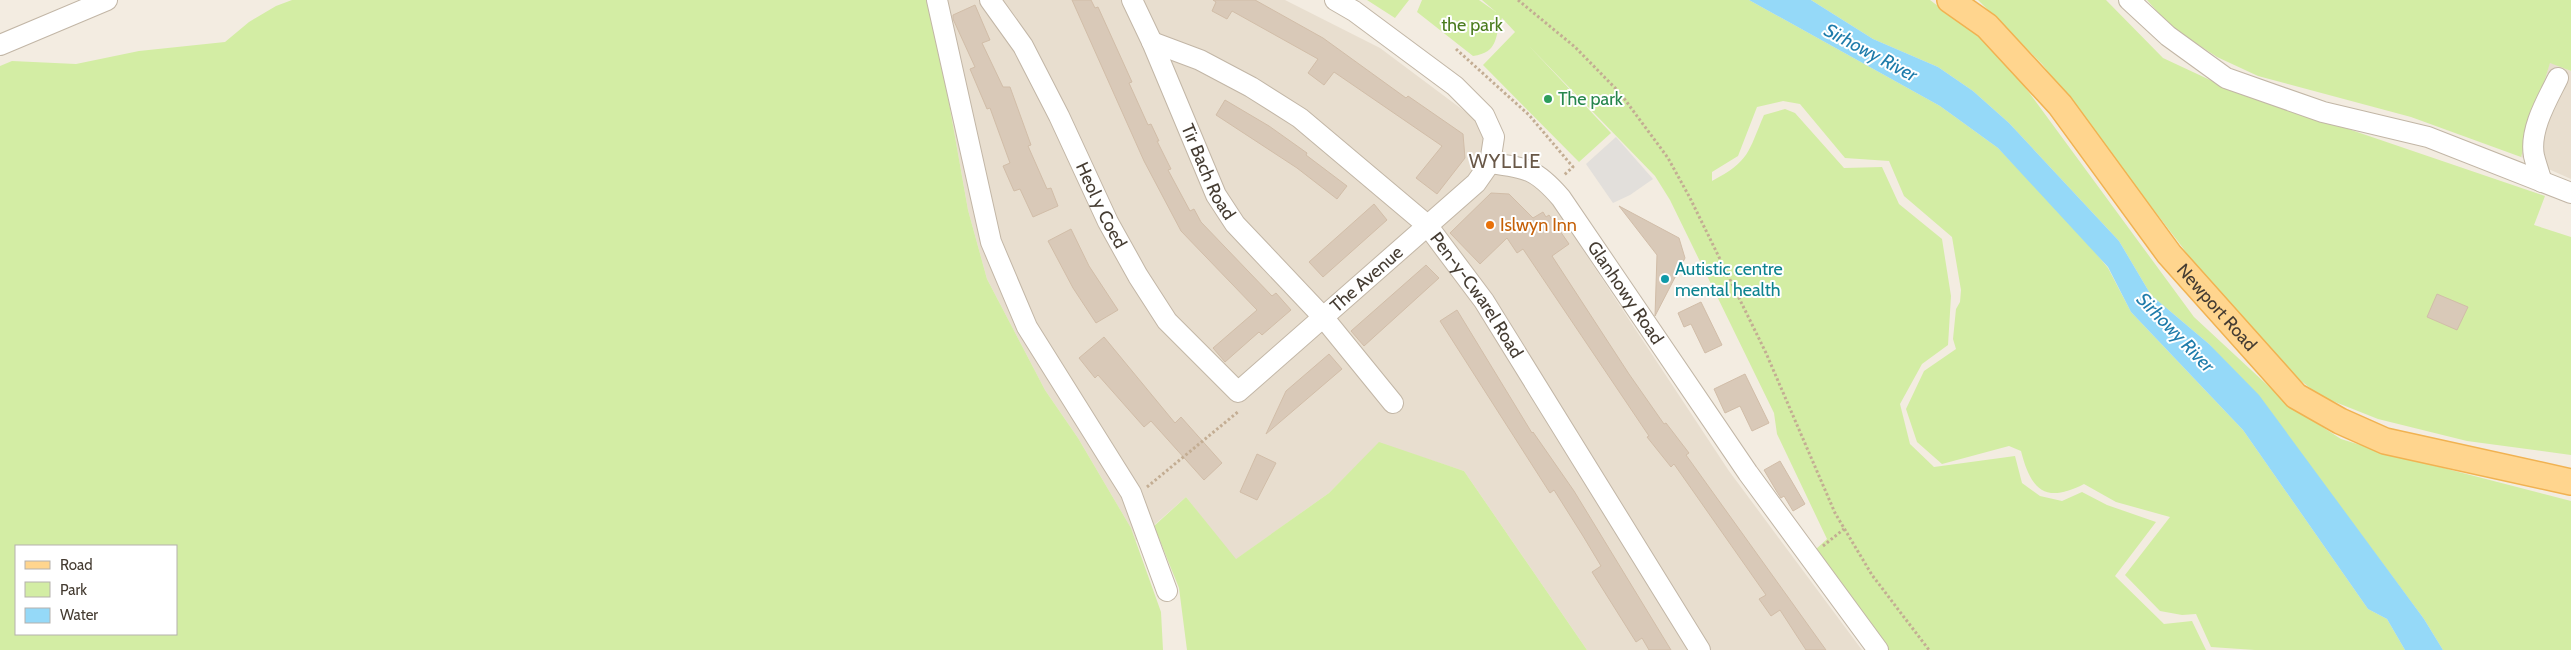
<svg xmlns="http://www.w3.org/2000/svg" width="2571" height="650" font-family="Cabin,sans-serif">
<rect width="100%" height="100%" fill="#f3ece1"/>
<path fill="#e8decf" d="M929,0H1285L1380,48L1471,116L1554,206L1729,471L1862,650H1587L1464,471L1379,443L1329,493L1235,560L1186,497L1136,541L1131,528L1078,438L1045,390L987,279L968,210L934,18Z
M2550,62L2571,71V179L2521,157Z"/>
<path fill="#d3eda4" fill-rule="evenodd" d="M292,0H929L934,18L968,210L987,279L1045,390L1078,438L1131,528L1161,612L1163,650H0V66L12,61L76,64L139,51L225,42L249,22L276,6ZM16,546H176V634H16Z
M1367,0H1409L1395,18Z
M1422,0H1479L1496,12L1482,0H1749L1940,106L1998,148L2081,235L2108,268L2131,312L2243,430L2368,609L2387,619L2405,650H2255L2211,647L2196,614L2182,615L2160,611L2125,575L2170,517L2116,502L2084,484C2045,504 2031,490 2021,451L2009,446L1942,464L1917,442L1906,409L1924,371L1956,349L1953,339L1956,309L1960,302L1961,290L1952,237L1904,196L1889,161L1845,158L1800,104L1783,101L1757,107L1738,156L1712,172V181C1750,161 1748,152 1764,115L1785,109L1795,113L1844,168L1882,167L1899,204L1942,239L1951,296L1948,345L1922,364L1900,404L1910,444L1934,467L2015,456L2022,483L2040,496L2062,501L2082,492L2107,505L2156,522L2115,576L2164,624L2192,621L2206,650H1889L1815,550L1827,539L1777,434L1774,413L1670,200L1655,176L1529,46L1611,133L1579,162L1483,65L1515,32L1502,18C1494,38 1499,52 1473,56L1417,12Z
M1811,0H1930L1983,40L2022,83L2194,317L2290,406L2341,439L2393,455L2571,501V650H2443L2424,619L2296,447L2209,344L2151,295L2119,241L2009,123L1973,91L1938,67L1873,39Z
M1978,0H2106L2163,58L2225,87L2545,196L2534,225L2571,237V455L2467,441L2378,419L2320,396L2290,372L2209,288L2183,248L2042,64Z
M2147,0H2571V71L2550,63L2521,157L2411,117L2258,76L2217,57L2170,26Z
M1379,442L1464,471L1587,650H1187L1179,588L1154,526L1186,497L1236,559L1329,493Z"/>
<path fill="#e2dfdb" d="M1616,137L1653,179L1630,195L1613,203L1586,164Z"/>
<path fill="#95d9f8" d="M1749,0H1811L1873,39L1938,67L1973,91L2009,123L2119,241L2151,295L2209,344L2259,395L2424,619L2443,650H2405L2387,619L2368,609L2243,430L2131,312L2108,267L1998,148L1940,106Z"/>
<path fill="#d9c9b8" stroke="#d1bda8" d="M1072,0H1091L1095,8L1098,7L1132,82L1129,83L1148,125L1151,124L1159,141H1157L1171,169L1168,170L1190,211L1194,209L1201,222L1272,296L1276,293L1291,310L1262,335L1259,332L1225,362L1213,348L1257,310L1181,231L1144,161Z
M1213,0H1255L1323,38L1406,98L1408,96L1463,134L1465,158L1437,194L1416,178L1442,146L1334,72L1324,85L1308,73L1318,59L1232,11L1227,19L1212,11L1216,2Z
M975,5L990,40L982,43L1003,87H1010L1031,145L1028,146L1047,189L1051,188L1058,206L1033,217L1020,189L1014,191L1003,166L1010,163L990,108L987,109L970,69L975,67L953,19V15Z
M1225,100L1269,126L1307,153L1306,155L1347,186L1337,199L1297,168L1216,115Z
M1491,193L1509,194L1533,218L1543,212L1546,217L1549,215L1569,244L1552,256L1629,374L1664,424L1666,423L1689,453L1686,455L1826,650H1806L1780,610L1771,616L1759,599L1766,595L1674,464L1671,467L1647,437L1649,436L1523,249L1517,253L1507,238L1480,264L1450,233Z
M1374,204L1387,220L1323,277L1309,262Z
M1619,206L1679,238L1685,258L1655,316L1657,255Z
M1071,229L1089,266L1118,310L1096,323L1073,288L1048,241Z
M1426,265L1439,278L1364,346L1351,331Z
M2437,294L2468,307L2457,330L2427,317Z
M1701,302L1722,345L1705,353L1691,324L1684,327L1678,313Z
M1457,310L1532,433L1533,432L1574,491L1671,650H1649L1642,638L1636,642L1592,572L1601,566L1583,536L1554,490L1550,493L1440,321Z
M1104,337L1175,423L1181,417L1222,463L1204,480L1151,421L1144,427L1098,375L1095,378L1079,358Z
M1329,354L1342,369L1266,434L1286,391Z
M1745,374L1769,423L1752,431L1740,406L1725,413L1714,389Z
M1257,454L1276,463L1257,500L1240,492Z
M1780,461L1805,504L1793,511L1784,496L1781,498L1777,492L1764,470Z"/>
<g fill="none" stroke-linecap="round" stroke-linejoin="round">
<defs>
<g id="minor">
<path d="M937,0L991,242L1027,327L1131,493L1167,591"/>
<path id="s1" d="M990,0L1023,46L1059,116L1108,222L1138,276L1167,321L1238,392L1476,183L1490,163"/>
<path id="s2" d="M1132,0L1152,42L1216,195L1235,224L1323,317L1393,403"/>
<path id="s3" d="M1335,0L1354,11L1455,86L1484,115L1494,137L1490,163C1527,168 1536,169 1561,198L1748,473L1878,650"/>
<path d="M2129,0L2168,36L2226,78L2323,112L2428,137L2571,193"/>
<path id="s4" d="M1152,42L1200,60L1251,87L1300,118L1427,225L1484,301L1700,650"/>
<path d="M0,45L107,0"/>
<path d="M2542,182C2539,173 2536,164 2534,156C2529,130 2547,100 2558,78"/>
</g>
<g id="major">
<path id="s5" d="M1950,0L1987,26L2060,105L2169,254L2296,396L2340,421L2385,441L2571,482"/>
</g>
</defs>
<use href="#minor" stroke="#c2b6a6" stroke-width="22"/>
<use href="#major" stroke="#f1b251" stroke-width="28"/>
<path stroke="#c3ad93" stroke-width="3" stroke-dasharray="2.5 2.5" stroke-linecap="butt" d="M1518,0L1575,47L1620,93L1668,158L1690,198L1766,353L1835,513L1872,575L1929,650
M1456,49L1529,115L1573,167L1564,175
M1147,487L1239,411
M1823,546L1844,529"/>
<use href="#minor" stroke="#fff" stroke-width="20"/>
<use href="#major" stroke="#ffd58e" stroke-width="25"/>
</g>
<circle fill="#2e9e5b" stroke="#fff" stroke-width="2" cx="1548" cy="99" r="5"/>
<circle fill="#e8710a" stroke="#fff" stroke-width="2" cx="1490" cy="225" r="5"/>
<circle fill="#0f9aa8" stroke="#fff" stroke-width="2" cx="1665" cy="279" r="5"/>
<g text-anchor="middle" stroke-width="4" stroke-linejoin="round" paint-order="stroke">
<g font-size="18" fill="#4b7d1f" stroke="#fff">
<text x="1472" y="31">the park</text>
</g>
<g font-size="18" fill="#27864d" stroke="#fff" text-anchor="start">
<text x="1558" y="105">The park</text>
</g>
<g font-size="18" fill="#453c32" stroke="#fff">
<text dy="6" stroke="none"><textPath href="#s2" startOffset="188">Tir Bach Road</textPath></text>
<text dy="6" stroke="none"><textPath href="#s1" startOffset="234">Heol y Coed</textPath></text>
<text dy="6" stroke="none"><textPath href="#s1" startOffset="639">The Avenue</textPath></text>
<text dy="6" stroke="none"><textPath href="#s3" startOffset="436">Glanhowy Road</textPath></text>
<text dy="6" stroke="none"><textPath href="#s4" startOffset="419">Pen-y-Cwarel Road</textPath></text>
<text dy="6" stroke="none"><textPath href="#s5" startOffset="409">Newport Road</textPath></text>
</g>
<g font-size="18" fill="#c56008" stroke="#fff" text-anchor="start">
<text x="1500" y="231">Islwyn Inn</text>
</g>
<g font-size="18" fill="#0d838f" stroke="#fff" text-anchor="start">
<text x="1675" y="275">Autistic centre<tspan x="1675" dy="21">mental health</tspan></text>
</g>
<g font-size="19" font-style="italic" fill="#1e7cab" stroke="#fff">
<text transform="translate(1871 52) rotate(28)" y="7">Sirhowy River</text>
<text transform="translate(2176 332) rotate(46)" y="7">Sirhowy River</text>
</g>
<g font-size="20" letter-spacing="1" fill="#695848" stroke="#fff">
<text x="1505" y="168">WYLLIE</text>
</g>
</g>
<rect x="15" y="545" width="162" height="90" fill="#ffffff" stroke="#b5b1ad"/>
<rect x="25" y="561" width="25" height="8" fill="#ffd58e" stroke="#b5b1ad"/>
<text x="60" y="570" font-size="15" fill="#453c32">Road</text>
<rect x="25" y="582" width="25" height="15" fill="#d3eda4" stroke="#b5b1ad"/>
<text x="60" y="595" font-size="15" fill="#453c32">Park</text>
<rect x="25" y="608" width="25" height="15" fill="#95d9f8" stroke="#b5b1ad"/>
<text x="60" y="620" font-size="15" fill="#453c32">Water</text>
</svg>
